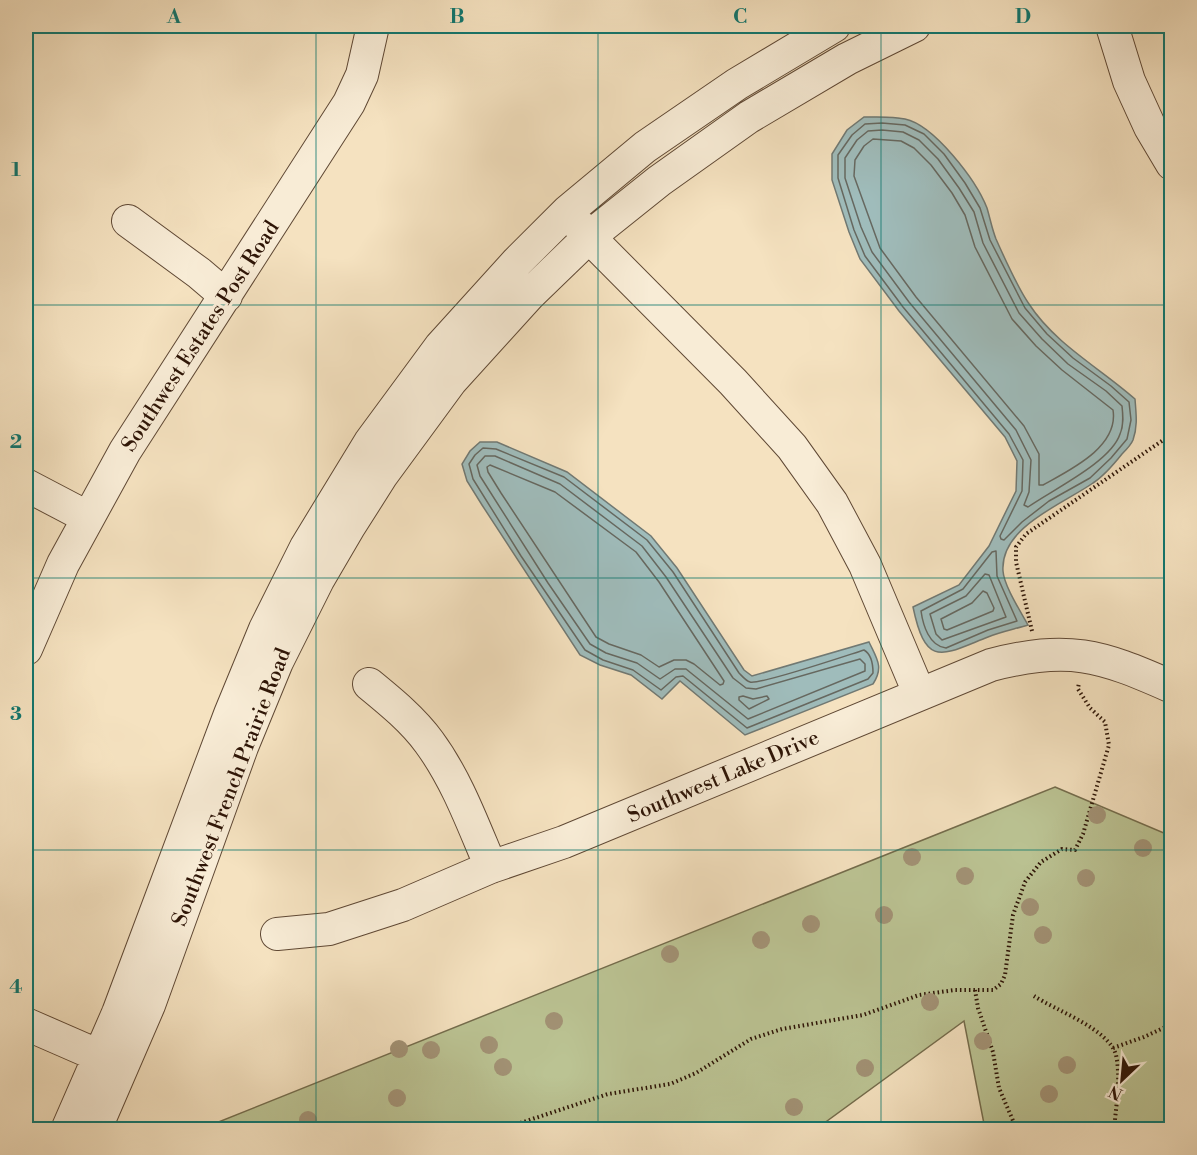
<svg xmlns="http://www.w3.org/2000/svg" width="1197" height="1155" font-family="'Libre Bodoni',serif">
<rect width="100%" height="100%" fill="#f5e2c0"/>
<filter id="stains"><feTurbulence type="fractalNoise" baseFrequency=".00333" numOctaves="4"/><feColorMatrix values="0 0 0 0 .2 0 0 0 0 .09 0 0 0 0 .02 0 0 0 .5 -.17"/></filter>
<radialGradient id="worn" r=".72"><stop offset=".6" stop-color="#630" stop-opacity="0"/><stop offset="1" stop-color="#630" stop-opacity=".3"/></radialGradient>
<path fill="#bbc393" stroke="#746c4c" stroke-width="1.5" d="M1055,787L1171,836V1129H985L964,1021L816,1129H201Z"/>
<path fill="#9fbcbb" stroke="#717973" stroke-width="1.5" d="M864,117C877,117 891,116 905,119C934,125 976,180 987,208C990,218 992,229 996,239C1004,257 1018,288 1029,304C1055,344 1100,368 1135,399C1136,413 1138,426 1133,440C1131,445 1126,450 1122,454C1114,464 1104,476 1093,483C1063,504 1000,527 1003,571C1004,586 1021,612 1028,625C1015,629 1000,632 988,637C942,655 926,669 913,607L959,585L989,546L1016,491L1017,461L1005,437L899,311L860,259L849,232L832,180V154L847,130Z
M480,442H497L567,472L651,536L677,568L744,670L752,676L869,642C877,659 884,667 873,684L745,735L680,681L662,699L631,675L600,665L580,655L482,505L467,481L462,464L470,451Z"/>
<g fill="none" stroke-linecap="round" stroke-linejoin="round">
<path stroke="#666860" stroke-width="1.5" d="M865,124L882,123L905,125L924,134L944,154L965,183L980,208L990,240L1025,308L1047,334L1073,358L1111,386L1129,402L1131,420L1127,439L1111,458L1090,478L1049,501L1022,522L1004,540L1001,539L1000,536L1022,491L1023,460L1009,434L903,307L865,256L854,230L838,178V155L852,135Z
M882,130L903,132L919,140L938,159L959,188L974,212L983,243L1019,313L1042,339L1068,364L1106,391L1122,406C1123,415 1124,425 1120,434C1111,462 1052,490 1028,507L1024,505L1029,492L1031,460L1016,430L909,302L872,252L861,227L845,178V158L857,140L868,131Z
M873,139L901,141L914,148L931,165L952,193L965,215L975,247L1012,319L1036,346L1062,370L1113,410C1119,447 1070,470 1043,485H1039V454L1024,426L916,297L880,248L854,176L855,160L864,146Z
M483,448L496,449L564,477L647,540L673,572L739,673C742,676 746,681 750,682C760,685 848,655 864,650C871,654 873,665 873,673L868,679L747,728L683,676L676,677L661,690L633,670L603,660L585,650L521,556L473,479L469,464L475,455Z
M485,456H495L560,484L642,546L666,577L733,678L746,688L756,689L860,659L865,664V671L748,719L686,669H675L660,679L637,663L606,653L590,644L548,583L480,476L477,465Z
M490,465L555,492L636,552L659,582L724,681L723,684L720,685L694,664L686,660H674L659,667L641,655L609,644L596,637L501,493L488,472L487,467Z
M996,551L997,576L1017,621L988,630L946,648C929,646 923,625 921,611L963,589L992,552Z
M985,574L989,575L1006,617L942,640L936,634L930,614L966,596Z
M983,591L987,593L994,608L993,611L947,630L944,629L941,619L972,603Z
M743,696L753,699L767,696L769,699L749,709L739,700V697Z"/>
<defs>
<path id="minor" d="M1112,26L1129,81L1150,127L1172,164
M128,221L199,273L226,296
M576,222L589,237L733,382L792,447L832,503L865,565L919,693
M26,485L87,517
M26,649L63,564L125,451L349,103L362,75L373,26
M369,684C391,702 413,720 429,742C457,780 473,825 491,867
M277,934L329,929L403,905L491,867L564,842L991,665C1068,645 1100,655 1170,686
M26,1024L120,1065
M67,1130L118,1013L230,714L265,629L306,547L370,442L440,347L517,262L568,211L645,147L737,84L834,26
M95,1130L149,1005L242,747L277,662L318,580L349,527L382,475L451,381L529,295L589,237L659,181L749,117L847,59L914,26"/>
</defs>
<use href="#minor" stroke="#5f4834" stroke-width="34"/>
<path stroke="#2d1406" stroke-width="4" stroke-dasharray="1.5 3" stroke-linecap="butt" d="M1032,631L1016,562V547L1026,534L1172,434
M975,990L978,1008L993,1052L999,1088L1017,1130
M1034,996C1055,1010 1109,1029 1116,1055C1121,1078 1116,1106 1114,1130
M1113,1048L1144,1037L1172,1024
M499,1130L608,1094L670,1084L696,1073L751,1039L782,1029L863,1015L919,995L955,990H993L1001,984L1005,975L1013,915L1025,882L1041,862L1062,849L1075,850L1083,834L1109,745L1105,722L1090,708L1078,689L1079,682"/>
<use href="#minor" stroke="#f8ecd6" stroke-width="32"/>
</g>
<g fill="#a29275">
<circle cx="1097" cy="815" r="9"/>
<circle cx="1143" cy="848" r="9"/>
<circle cx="912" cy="857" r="9"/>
<circle cx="965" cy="876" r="9"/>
<circle cx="1086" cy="878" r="9"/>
<circle cx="1030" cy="907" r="9"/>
<circle cx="884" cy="915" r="9"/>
<circle cx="811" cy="924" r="9"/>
<circle cx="1043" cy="935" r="9"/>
<circle cx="761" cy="940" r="9"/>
<circle cx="670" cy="954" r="9"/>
<circle cx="930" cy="1002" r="9"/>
<circle cx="554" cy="1021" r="9"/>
<circle cx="983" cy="1041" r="9"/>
<circle cx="489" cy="1045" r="9"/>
<circle cx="399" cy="1049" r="9"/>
<circle cx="431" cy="1050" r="9"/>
<circle cx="1067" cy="1065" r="9"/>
<circle cx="503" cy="1067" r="9"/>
<circle cx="865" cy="1068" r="9"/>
<circle cx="1049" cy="1094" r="9"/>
<circle cx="397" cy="1098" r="9"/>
<circle cx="794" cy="1107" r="9"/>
<circle cx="308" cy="1120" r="9"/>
</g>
<path fill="none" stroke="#0f766e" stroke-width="1.5" stroke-opacity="0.55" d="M316,26V1130M598,26V1130M881,26V1130M26,305H1172M26,578H1172M26,850H1172"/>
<g text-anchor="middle" stroke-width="6" stroke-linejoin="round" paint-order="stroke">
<g font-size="21" fill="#2d1406" stroke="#f8ecd6">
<text transform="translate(200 336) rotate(-57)" y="7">Southwest Estates Post Road</text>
<text transform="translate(723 776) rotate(-23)" y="7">Southwest Lake Drive</text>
<text transform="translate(231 787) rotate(-69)" y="7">Southwest French Prairie Road</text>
</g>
</g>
<rect width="1197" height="1155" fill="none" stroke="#f5e2c0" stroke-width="66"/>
<g transform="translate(1122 1080) rotate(206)" stroke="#f8ecd6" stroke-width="4.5" paint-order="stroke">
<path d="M0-4.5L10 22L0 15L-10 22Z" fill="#2d1406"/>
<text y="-9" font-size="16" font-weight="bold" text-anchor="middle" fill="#2d1406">N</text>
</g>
<rect x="33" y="33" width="1131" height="1089" fill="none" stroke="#0f766e" stroke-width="2"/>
<g font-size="20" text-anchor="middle" font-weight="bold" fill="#0f766e">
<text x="174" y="23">A</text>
<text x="457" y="23">B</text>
<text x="740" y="23">C</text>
<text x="1023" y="23">D</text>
<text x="16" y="176">1</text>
<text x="16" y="448">2</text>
<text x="16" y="720">3</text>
<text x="16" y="993">4</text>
</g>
<rect width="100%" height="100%" filter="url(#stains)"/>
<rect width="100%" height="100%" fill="url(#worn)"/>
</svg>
